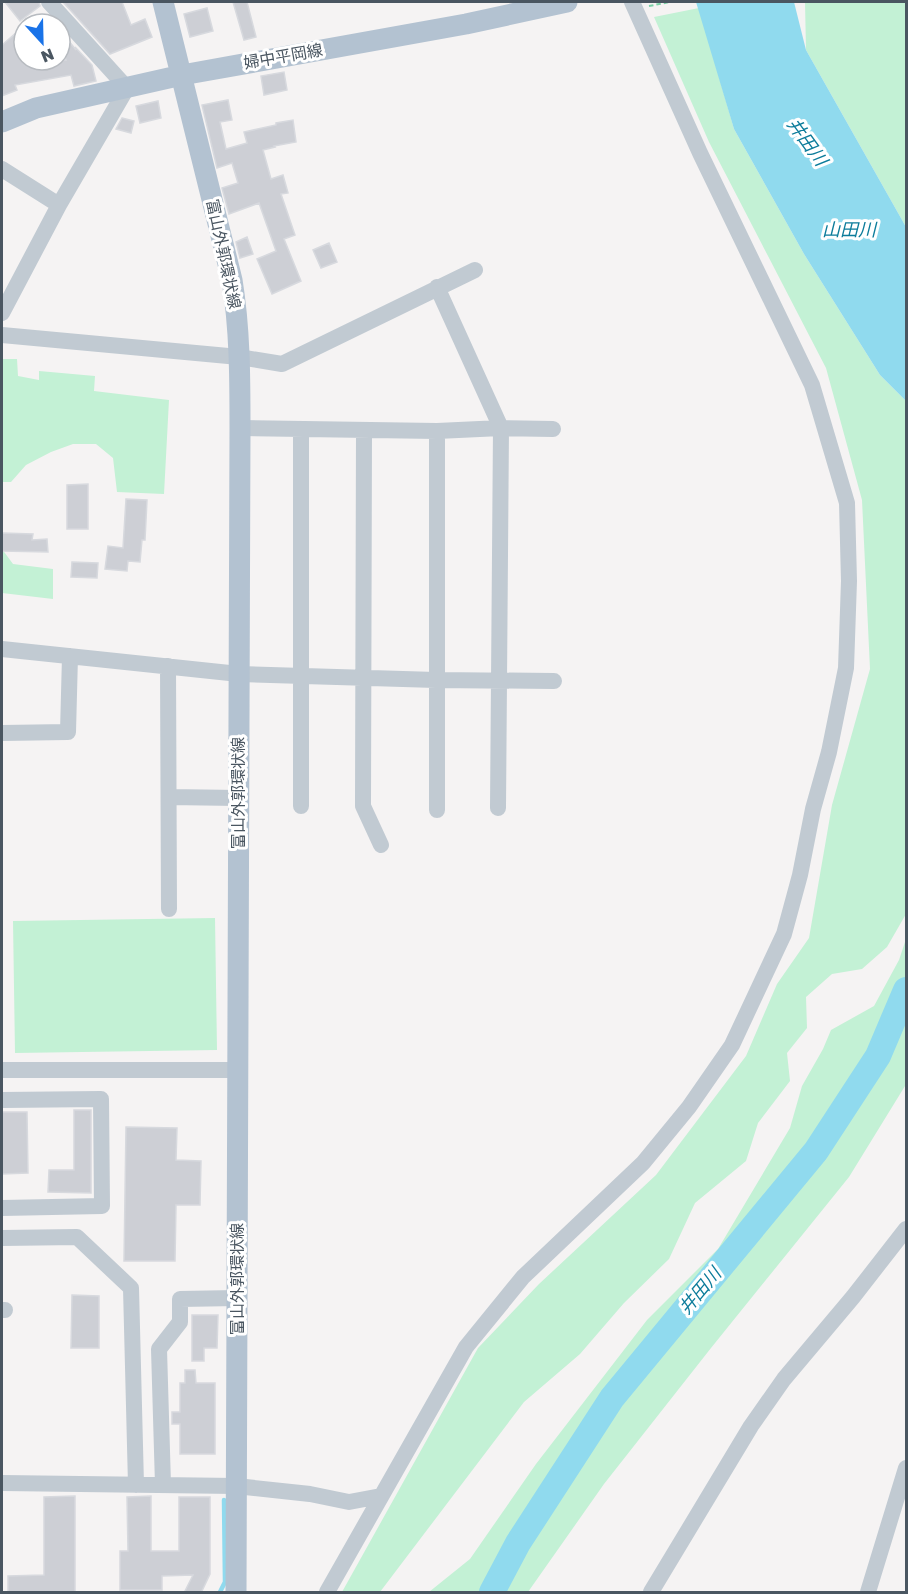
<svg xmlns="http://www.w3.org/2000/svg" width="908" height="1594" font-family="'Golos Text','Noto Sans JP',sans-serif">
<rect width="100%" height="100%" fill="#f5f3f3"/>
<path fill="#c3f1d5" d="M805,2H906V227L806,50Z
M699,8L734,129L804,254L880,375L906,401V914L887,947L862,969L832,974L806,997L807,1028L787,1053L790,1081L758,1123L746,1161L695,1203L669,1259L624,1303L580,1354L524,1402L380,1592H342L478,1348L539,1284L656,1175L746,1056L777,984L809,938L832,805L870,669L862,500L826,368L709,142L654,17Z
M2,359H17L18,376L39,380V371L95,376L94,391L169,400L164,494L117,492L113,458L96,444H73L51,452L26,465L11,482H2Z
M2,549L13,564L53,569V599L2,593Z
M215,918L217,1050L15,1053L13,921Z
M906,939V1081L905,1086L849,1177L711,1348L604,1484L528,1592H429L470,1559L536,1464L647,1320L718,1249L790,1128L802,1086L823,1049L831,1030L874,1006L899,960Z"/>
<path fill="#90daee" d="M696,2H794L806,50L906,227V401L880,375L804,254L734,129Z"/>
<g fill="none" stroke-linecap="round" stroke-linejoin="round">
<path stroke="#90daee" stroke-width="4.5" d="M220,1592L225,1582L224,1500"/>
<path stroke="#90daee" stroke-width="26" d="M492,1592L518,1543L612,1398L816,1151L878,1056L906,990"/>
</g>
<path fill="#cdcfd5" stroke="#d7d9de" stroke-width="1.5" d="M5,2H39L40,6L20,21Z
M63,2H122L131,25L145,19L152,37L110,54Z
M233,2H247L256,37L244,40Z
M207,8L213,31L190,37L184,14Z
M24,26V60H66L60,45V30L76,50L75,47L92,65L96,81L74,86L71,75L15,85L17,90L2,96V45Z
M284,72L287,90L264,95L261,76Z
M228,100L232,120L220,122L226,149L247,143L244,132L276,125V123L293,120L296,142L274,146L275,147L263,150L271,179L283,175L288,193L281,194L295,235L284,239L301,281L272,294L257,259L276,251L259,203L229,214L222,188L238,183L232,163L217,168L202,105Z
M158,101L161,118L140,123L136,106Z
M122,118L134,121L131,133L116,129Z
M247,237L253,254L240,258L236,242Z
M329,243L337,262L321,268L313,250Z
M88,484V529H67V485Z
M126,499L147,500L145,540H142L140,562L128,561L127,571L105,569L108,546L123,548Z
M2,533L33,534L32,540L47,539L48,552L2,551Z
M72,562L98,563L97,578L71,577Z
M74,1110H91V1193L48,1192L49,1170H74Z
M2,1112H27L28,1173L2,1174Z
M126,1127L177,1128L176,1160L201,1161L200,1205H176L175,1261H124Z
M72,1295L99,1296V1348H71Z
M192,1315H218L217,1348H204V1361H192Z
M185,1370H195L196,1383H215V1454H180V1424H172V1412H180V1383H185Z
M75,1496V1593H8V1576L44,1575V1497Z
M151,1496V1551H179V1497H210V1574L201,1593H184L193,1575L162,1576V1590H120V1551H128L127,1497Z"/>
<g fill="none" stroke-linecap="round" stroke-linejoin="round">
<path stroke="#7ad0a6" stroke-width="2" stroke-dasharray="4.5 3" stroke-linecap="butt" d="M649,6L670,2"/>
<path stroke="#c1cad2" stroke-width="16" d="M2,169L59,205
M437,287L501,428L498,808
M2,313L59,205L127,88L49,2
M2,335L239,357L282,364L475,270
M240,428L437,431L501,428L553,429
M301,429V806
M364,430L363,806L381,845
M2,649L239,674L436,680L554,681
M168,666L169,909
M2,733L68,732L70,656
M169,797L238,798
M437,810V431
M2,1070H238
M2,1100L101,1099L102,1206L2,1208
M2,1238L77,1237L131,1288L136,1485
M2,1310H5
M2,1483L236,1486L310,1494L349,1502L381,1496
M163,1485L159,1349L180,1322V1299L237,1298
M327,1592L466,1347L523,1277L643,1163L689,1107L732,1045L784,934L800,875L813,809L829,752L846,668L849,581L847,503L812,385L700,153L632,2
M651,1592L751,1426L784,1379L853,1297L906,1229
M868,1592L906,1468"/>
<path stroke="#b3c2d1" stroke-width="21" d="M163,2L232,280C240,329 240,379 240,428L236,1592
M2,122L36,108L182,75L466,24L567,2"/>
</g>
<g text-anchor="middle" stroke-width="6" stroke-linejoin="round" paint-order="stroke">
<g font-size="16" fill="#4a5661" stroke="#fff">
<text transform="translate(283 56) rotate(-10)" y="6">婦中平岡線</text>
<text transform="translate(224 254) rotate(78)" y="6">富山外郭環状線</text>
<text transform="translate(238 793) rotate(-90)" y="6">富山外郭環状線</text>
<text transform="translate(237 1279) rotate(-90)" y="6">富山外郭環状線</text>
</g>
<g font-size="18" font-style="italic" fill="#0c7c9b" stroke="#fff">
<text transform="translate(807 142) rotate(54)" y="6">井田川</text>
<text x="849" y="236">山田川</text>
<text transform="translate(700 1291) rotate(-50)" y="6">井田川</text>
</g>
</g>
<rect width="908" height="1594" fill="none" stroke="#4a5661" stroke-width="6"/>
<g transform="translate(42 42) rotate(158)"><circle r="28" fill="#ffffff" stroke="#b7bbc0" stroke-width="1.5"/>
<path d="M0-4.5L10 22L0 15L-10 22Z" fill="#1a73e8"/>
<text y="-9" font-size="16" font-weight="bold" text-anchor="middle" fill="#4a5661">N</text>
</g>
</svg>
